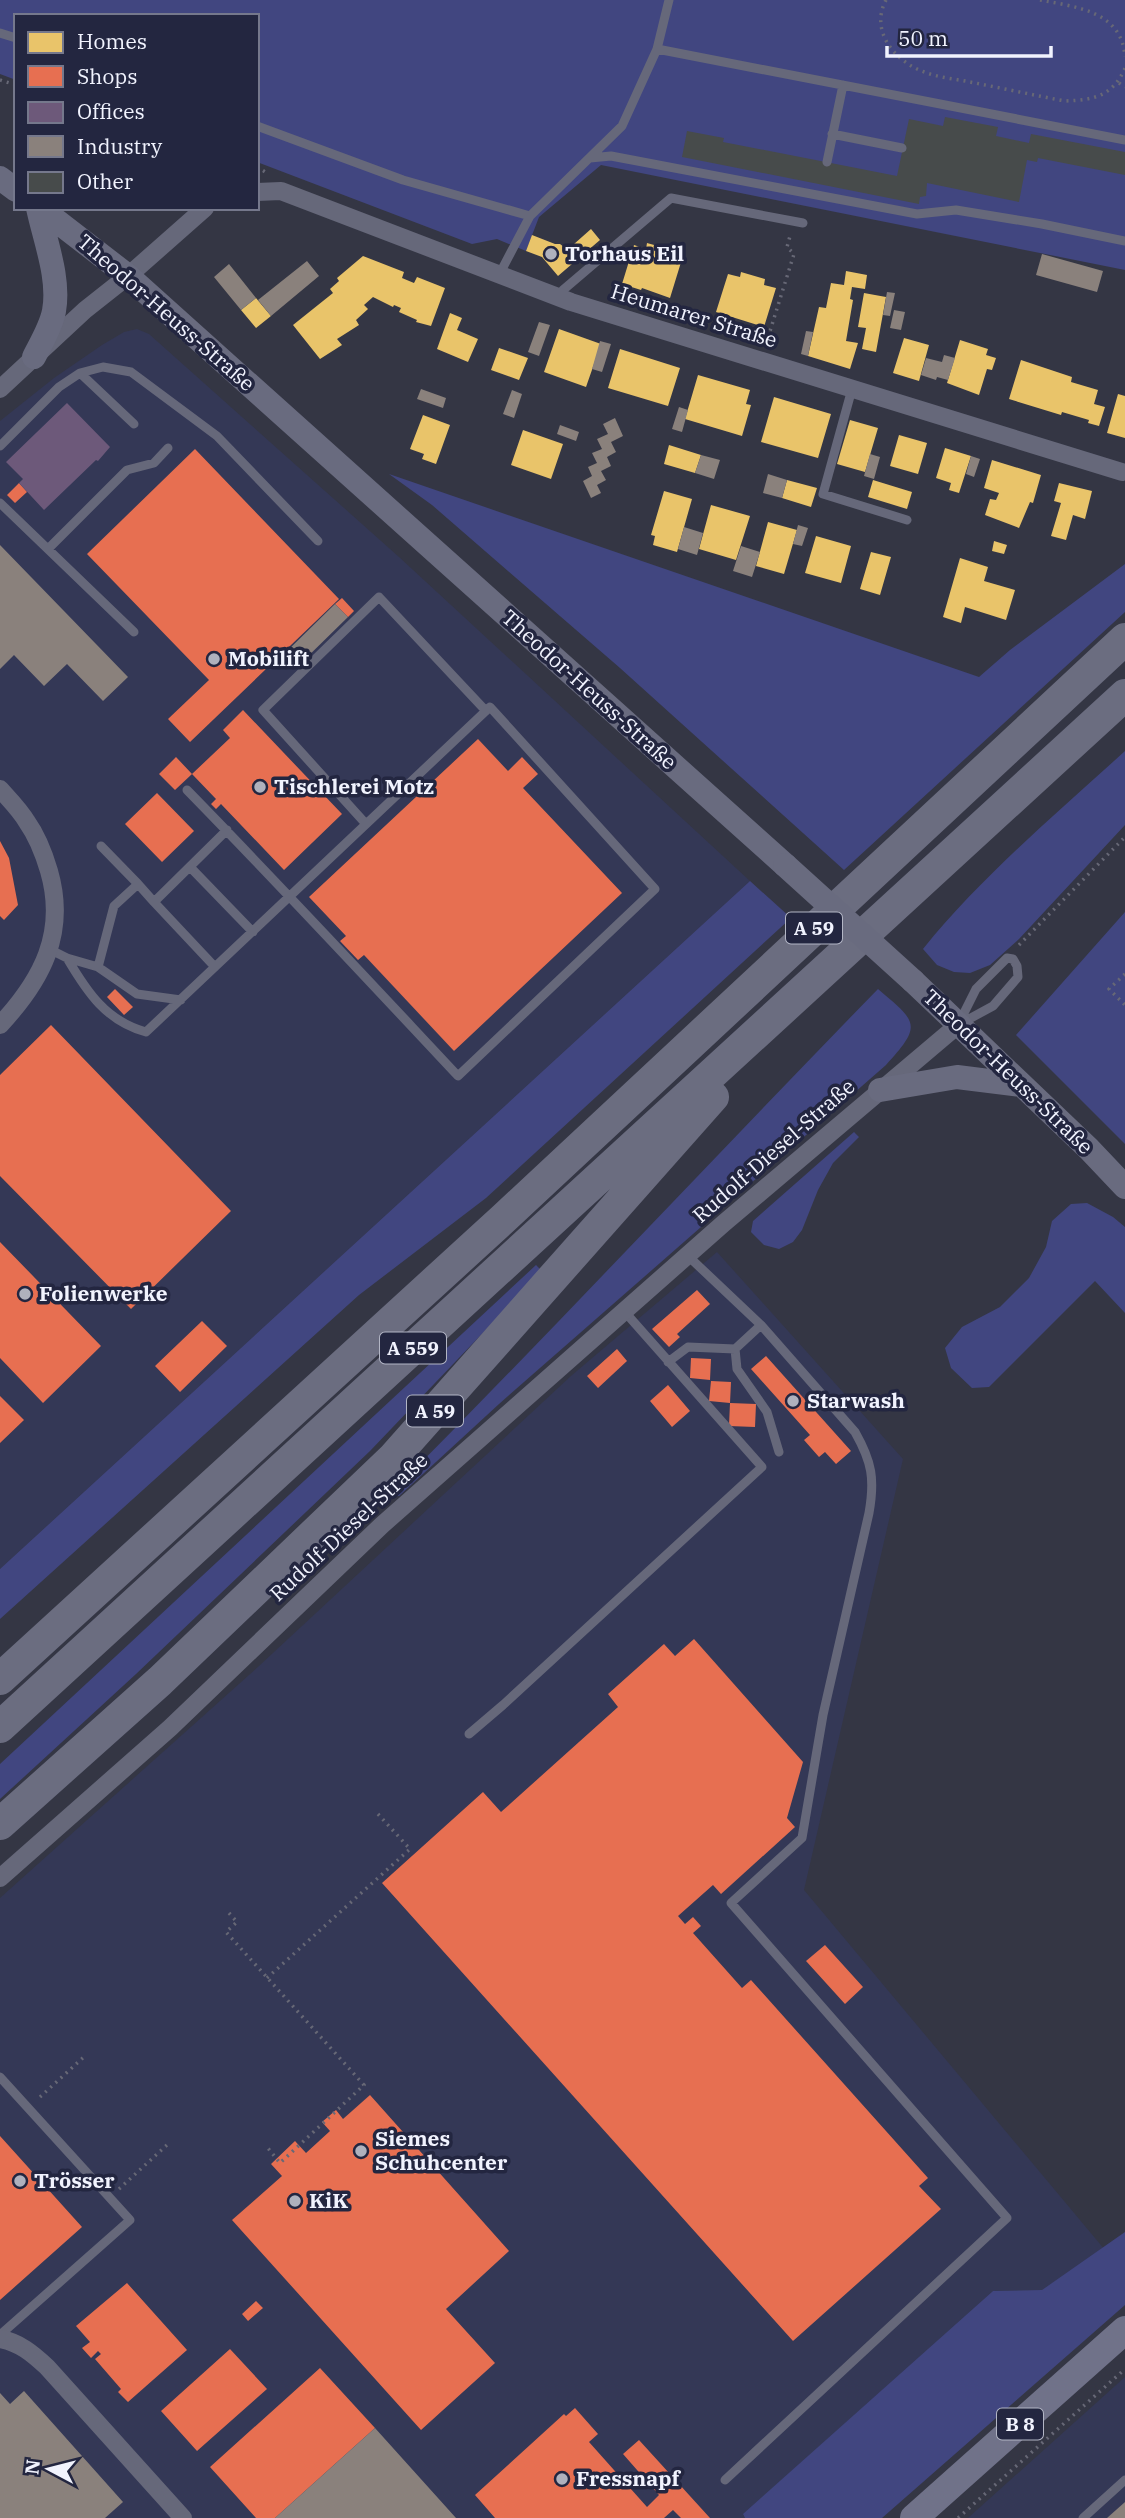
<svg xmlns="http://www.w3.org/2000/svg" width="1125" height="2518" font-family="'IBM Plex Serif',serif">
<rect width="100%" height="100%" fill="#343644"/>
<path fill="#343856" d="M137,329L149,334L399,557L750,881L0,1569V421L54,378L102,345L124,332Z
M717,1252L903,1459L804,1890L1105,2250L1042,2290L993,2291L743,2515L745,2518H0V1898L259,1666L571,1376Z
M1125,2377V2518H968Z"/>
<path fill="#414680" d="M0,0H1125V270L601,165L539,217L526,251L497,239L472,244L257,162V16H16V80L0,74Z
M389,474L979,677L1010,650L1125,564V612L844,870L620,668L432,505Z
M1125,751V825L1019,939L990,965L970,973L954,972L937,965L923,949C982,876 1056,814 1125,751Z
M750,881L791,918L486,1198L359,1295L0,1619V1569Z
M1125,912V1144L1016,1035Z
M878,989C917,1022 923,1025 886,1065L499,1404L399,1496L390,1494C555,1328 715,1156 878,989Z
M854,1132L859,1137L833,1163L818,1190L802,1230L793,1242L779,1249L764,1245L751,1232L753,1221Z
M1087,1203L1113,1217L1125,1227V1313L1095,1281L989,1387L972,1388L951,1368L945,1348L962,1327L1000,1307L1029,1278L1046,1247L1052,1221L1071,1204Z
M536,1265L542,1271L370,1451L136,1674L0,1799V1764Z
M1125,2232V2305L882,2518H745L743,2514L993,2291L1042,2290Z"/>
<path fill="#e9c46a" d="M591,229L600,240L558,276L542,257L526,251L532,235L555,244H560L564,247L565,252Z
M647,243L672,250L670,256L682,259L670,298L642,288L641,290L622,284L634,245L646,249Z
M363,256L404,272L402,278L414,283L417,277L445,288L431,326L416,322L417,320L399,312L401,308L394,305L393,307L373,297L364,305L368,309L356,320L359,325L337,339L342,345L320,359L293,325L333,293L330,289L339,281L337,278Z
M846,271L867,275L865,289L852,287L850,299L853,300L846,341L858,343L850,369L808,356L819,307L826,308L831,283L844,285Z
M741,272L765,279L764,285L776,288L764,327L716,312L728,274L740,277Z
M864,293L886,297L876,352L862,349L866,328L858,327Z
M256,298L271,316L256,328L241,310Z
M450,313L462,318L457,330L478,339L468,362L437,349Z
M559,329L601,344L586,387L544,372Z
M904,338L929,345L919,381L893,373Z
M960,340L988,349L986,355L996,358L992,370L987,369L979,395L947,383Z
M499,348L528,358L519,380L491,370Z
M620,349L680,368L668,406L608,388Z
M1021,360L1072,377L1071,382L1098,390L1094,404L1105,407L1099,426L1088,423L1089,420L1062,412L1061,415L1009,399Z
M698,375L750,390L746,404L751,405L742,436L685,419Z
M1118,394L1125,396V438L1107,433Z
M774,397L831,414L818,458L761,442Z
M423,415L450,425L436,464L422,459L424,454L410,449Z
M850,420L878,428L865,472L837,464Z
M523,430L563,444L551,479L511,465Z
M899,435L927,443L918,474L890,466Z
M669,445L701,455L695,473L664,464Z
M945,448L971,456L959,493L949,490L951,483L936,478Z
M992,460L1041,475L1033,503L1030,502L1019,528L985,515L990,499L996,500L999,493L984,488Z
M787,480L817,488L811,507L782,498Z
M873,480L912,492L907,509L868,497Z
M1059,483L1092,491L1085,519L1073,515L1066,540L1051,536L1061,503L1054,501Z
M664,491L692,499L677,552L653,545L655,536L651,535Z
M711,505L750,516L736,560L699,549Z
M768,522L797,530L784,574L756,566Z
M816,536L851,546L841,583L805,573Z
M994,541L1007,545L1004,554L992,551Z
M871,552L891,557L880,595L860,589Z
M960,558L988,567L984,581L1015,590L1006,620L965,607L961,623L943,617Z"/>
<path fill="#e76f51" d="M195,449L339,599L190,742L168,719L209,680L87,554Z
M19,483L27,492L15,503L7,495Z
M342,598L354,611L348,617L335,604Z
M243,710L342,814L284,870L221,804L216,809L211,804L216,799L192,774L230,738L223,730Z
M478,739L508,771L522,757L538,774L523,788L622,893L454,1051L364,955L358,960L340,941L346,936L309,897Z
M176,757L192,774L175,790L159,774Z
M157,793L194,831L162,862L125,824Z
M0,841L9,858L18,905L4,920L0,916Z
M115,989L133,1007L124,1015L107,997Z
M51,1025L231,1211L131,1309L0,1176V1075Z
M0,1242L101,1346L43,1403L0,1358Z
M697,1290L710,1304L677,1334L680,1337L669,1347L652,1329Z
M202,1321L227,1346L180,1392L155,1366Z
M617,1349L627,1361L598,1388L587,1376Z
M766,1356L851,1451L836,1464L825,1452L819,1457L804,1440L810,1435L751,1369Z
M691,1358L711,1359L710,1380L690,1378Z
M711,1381L731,1382L730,1403L709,1401Z
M668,1385L690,1411L672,1427L650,1401Z
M0,1396L24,1420L0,1443Z
M730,1403L756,1404L755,1427L729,1426Z
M694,1639L803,1762L787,1818L795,1827L721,1894L713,1885L678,1916L685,1924L693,1917L701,1926L693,1933L742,1988L751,1980L928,2178L919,2186L941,2209L793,2341L382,1883L483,1792L501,1812L618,1707L608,1694L664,1644L675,1656Z
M825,1945L863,1987L845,2004L806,1961Z
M370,2095L509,2251L446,2309L495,2363L421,2430L232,2220L282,2176L271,2164L295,2141L306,2153L330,2131L322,2122L336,2110L343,2119Z
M0,2136L82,2227L0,2300Z
M127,2283L187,2350L128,2402L118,2392L121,2389L95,2359L101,2354L98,2351L91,2358L82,2348L90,2342L76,2326Z
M256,2301L263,2308L248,2321L242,2314Z
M230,2349L267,2389L197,2451L161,2411Z
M320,2368L375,2428L275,2518H256L210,2467Z
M575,2408L598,2434L589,2442L647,2507L659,2495L623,2454L639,2440L710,2518H681L673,2510L664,2518H495L475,2495L564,2414L566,2416Z"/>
<path fill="#6d597a" d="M67,403L110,447L98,461L96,460L44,510L19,483L23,479L6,462Z"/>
<path fill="#8a817c" d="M1042,254L1103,271L1097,292L1036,275Z
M307,261L319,276L271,316L258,300Z
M229,264L256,298L241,310L214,277Z
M887,292L895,293L890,316L883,315Z
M894,310L905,312L901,330L890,328Z
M539,322L550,325L539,356L528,352Z
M806,331L813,332L808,356L801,354Z
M600,341L611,344L602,372L592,369Z
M944,355L955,358L948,380L937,377L936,380L921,375L926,358L942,362Z
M421,389L446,398L443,408L417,399Z
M512,390L522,394L514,418L503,414Z
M679,407L688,410L682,432L672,429Z
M615,418L623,436L611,442L616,452L607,457L611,466L601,471L606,480L597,485L601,493L591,498L583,481L592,476L588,467L597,463L592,453L602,449L597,439L608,434L603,424Z
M560,425L579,432L576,441L557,434Z
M870,454L880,457L874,479L864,476Z
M701,455L720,460L714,479L695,473Z
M971,456L980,459L974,477L966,474Z
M768,474L787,480L782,498L763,493Z
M798,525L808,528L802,546L793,544Z
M684,527L703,533L697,555L678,549Z
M0,545L128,677L103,701L67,664L44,686L14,655L0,669Z
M741,546L760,552L752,577L733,571Z
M335,604L348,617L296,668L283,655Z
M24,2391L123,2502L105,2518H0V2393L10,2404Z
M375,2428L456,2518H275Z
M1125,2502V2518H1107Z"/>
<path fill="#474b4b" d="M945,117L998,127L996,136L1029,143L1031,134L1125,152V175L1038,158L1037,162L1027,160L1019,202L927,183L926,196L920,197L919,204L682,157L687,131L724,138L723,142L897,176L909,119L943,126Z"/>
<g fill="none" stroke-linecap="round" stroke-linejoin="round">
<path stroke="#676876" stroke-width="3.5" stroke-dasharray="2 5" stroke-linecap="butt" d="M886,0C869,32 896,63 927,73C941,78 956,79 970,82C1001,88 1033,95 1065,101C1094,100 1113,96 1125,68
M1040,0C1076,7 1122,11 1125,57
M0,80L16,85
M1119,83L1125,87
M257,167L267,173
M766,344L794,254L787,247L790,236
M1019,945L1125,837
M1125,974L1109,989L1125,1005
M229,1913L237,1922L226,1932L364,2085L280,2163L267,2147
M267,1978L410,1849L377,1813
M40,2097L86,2055
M119,2189L168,2144
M958,2518L1125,2369"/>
<path stroke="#66687a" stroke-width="9" d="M0,33L16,38
M657,49L1125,140
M257,126L403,180L530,216
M832,134L902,148
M590,158L611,156L917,214L956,210L1042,224L1125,241
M827,162L843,85
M500,273L530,216L622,126L657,49L669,0
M560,297L563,290L671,198L803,223
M80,373L134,424
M852,389L823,494L907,520
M0,446L59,387L80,373L103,367L131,372L217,436L318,541
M0,503L134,632
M48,549L127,470L154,463L168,448
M366,824L263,710L379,597L486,711
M190,867L253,932
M138,884L154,902L227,830
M154,902L215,967
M49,949L67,958L98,967L137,994L181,1000
M67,958C87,992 106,1021 146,1032L490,707L655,889L458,1076C368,980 279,884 187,790
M1007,958L1013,959L1017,966L1018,977L993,1006L958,1025L976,989Z
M98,967L114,906L138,884L101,846
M688,1256L761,1325L855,1432C872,1462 875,1479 869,1513L823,1715L802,1838L731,1903L1007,2218L725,2480
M735,1349L737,1369L767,1412L779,1452
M668,1362L688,1347L735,1349L761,1325
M469,1734L503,1705L762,1467L624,1311
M0,2077L130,2220L0,2335
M1083,2518L1125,2480"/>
<path stroke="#66687a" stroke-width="18" d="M257,192L281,191L571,302L1122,472
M0,389L85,310L128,276L205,208
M0,789C9,799 20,810 27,822C37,836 44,854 49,871C67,933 42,980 0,1025
M0,1878L170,1728L382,1525L724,1223L958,1025
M0,2339C19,2342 33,2354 47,2367L183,2518"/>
<path stroke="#696b7f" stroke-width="24" d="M0,178L16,190
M40,208L128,276L785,865
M34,357C41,343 51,327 54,311C60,278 45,241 38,208
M913,981L1089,1149L1125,1187
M880,1090L957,1077L1021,1085"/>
<path stroke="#707289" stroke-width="28" d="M914,2518L1125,2330"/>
<path stroke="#6b6d80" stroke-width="32" d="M0,1679L504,1218L1125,639
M0,1727L1125,695
M0,1824L160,1681L393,1458L713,1097"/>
<path stroke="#696b7f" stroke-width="24" d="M785,865L913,981"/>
</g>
<g fill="#afb1bd" stroke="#232640" stroke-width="2.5">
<circle cx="551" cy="254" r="7"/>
<circle cx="214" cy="659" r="7"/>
<circle cx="260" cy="787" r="7"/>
<circle cx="25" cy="1294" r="7"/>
<circle cx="793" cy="1401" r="7"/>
<circle cx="361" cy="2151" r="7"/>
<circle cx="20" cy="2181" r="7"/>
<circle cx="295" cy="2201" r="7"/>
<circle cx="562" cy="2479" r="7"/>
</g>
<g text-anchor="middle" stroke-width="7" stroke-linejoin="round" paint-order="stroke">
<g fill="#232640" stroke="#b3b6c5" stroke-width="2">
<rect x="786" y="912.5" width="56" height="31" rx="5"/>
<rect x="380" y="1332.5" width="66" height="31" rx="5"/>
<rect x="407" y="1395.5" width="56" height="31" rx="5"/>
<rect x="997" y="2408.5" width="46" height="31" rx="5"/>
</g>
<g font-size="19" font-weight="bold" fill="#f1f3fe">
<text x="814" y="935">A 59</text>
<text x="413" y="1355">A 559</text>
<text x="435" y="1418">A 59</text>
<text x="1020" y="2431">B 8</text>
</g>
<g font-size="21" font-weight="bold" fill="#f1f3fe" stroke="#232640" text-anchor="start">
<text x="565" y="261">Torhaus Eil</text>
<text x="228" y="666">Mobilift</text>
<text x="274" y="794">Tischlerei Motz</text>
<text x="39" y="1301">Folienwerke</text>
<text x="807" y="1408">Starwash</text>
<text x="375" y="2146">Siemes<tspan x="375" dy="24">Schuhcenter</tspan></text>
<text x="34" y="2188">Trösser</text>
<text x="309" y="2208">KiK</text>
<text x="576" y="2486">Fressnapf</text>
</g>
<g font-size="21" fill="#f1f3fe" stroke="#232640">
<text transform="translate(166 313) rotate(41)" y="7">Theodor-Heuss-Straße</text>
<text transform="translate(694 316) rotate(17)" y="7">Heumarer Straße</text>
<text transform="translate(589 690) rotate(42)" y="7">Theodor-Heuss-Straße</text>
<text transform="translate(1008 1072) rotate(44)" y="7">Theodor-Heuss-Straße</text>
<text transform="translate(774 1151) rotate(-41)" y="7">Rudolf-Diesel-Straße</text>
<text transform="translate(349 1527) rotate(-43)" y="7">Rudolf-Diesel-Straße</text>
</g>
</g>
<rect x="14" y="14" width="245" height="196" fill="#232640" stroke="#75788c" stroke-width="2"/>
<rect x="28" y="32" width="35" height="21" fill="#e9c46a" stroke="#75788c" stroke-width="2"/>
<text x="77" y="49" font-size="21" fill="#f1f3fe">Homes</text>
<rect x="28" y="66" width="35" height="21" fill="#e76f51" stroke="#75788c" stroke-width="2"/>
<text x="77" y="84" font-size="21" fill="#f1f3fe">Shops</text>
<rect x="28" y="102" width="35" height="21" fill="#6d597a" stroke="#75788c" stroke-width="2"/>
<text x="77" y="119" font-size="21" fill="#f1f3fe">Offices</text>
<rect x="28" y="136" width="35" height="21" fill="#8a817c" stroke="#75788c" stroke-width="2"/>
<text x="77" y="154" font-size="21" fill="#f1f3fe">Industry</text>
<rect x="28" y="172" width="35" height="21" fill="#474b4b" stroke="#75788c" stroke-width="2"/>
<text x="77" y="189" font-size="21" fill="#f1f3fe">Other</text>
<g transform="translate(49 2469) rotate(277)" stroke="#232640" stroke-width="5" paint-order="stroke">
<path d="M0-5L12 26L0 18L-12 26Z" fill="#f1f3fe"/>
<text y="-10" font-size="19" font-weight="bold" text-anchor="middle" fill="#f1f3fe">N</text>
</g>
<path d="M887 46v10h164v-10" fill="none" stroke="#f1f3fe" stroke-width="3.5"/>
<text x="898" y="46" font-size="21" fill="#f1f3fe" stroke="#232640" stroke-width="5" paint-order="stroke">50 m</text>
</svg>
